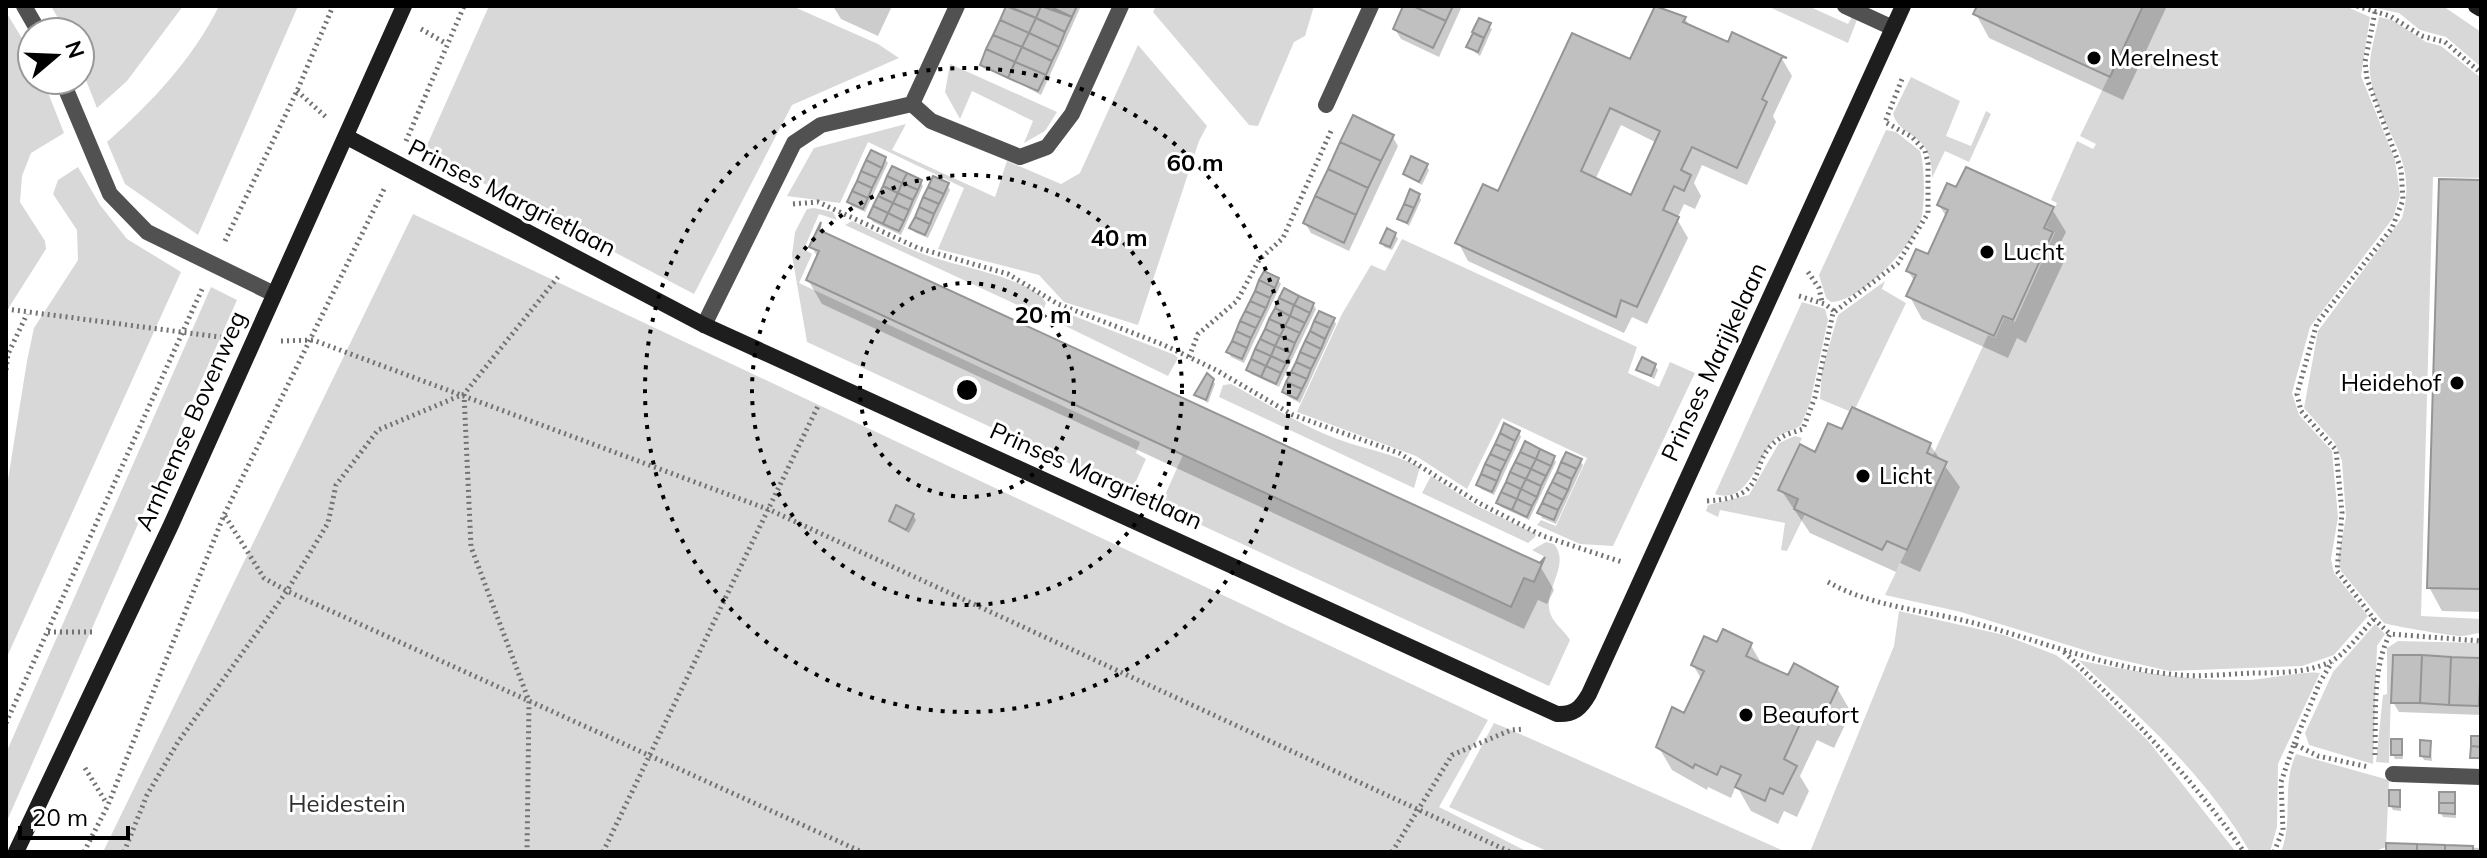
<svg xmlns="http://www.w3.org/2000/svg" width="2487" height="858" font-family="Mulish,sans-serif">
<rect width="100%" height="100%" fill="#fff"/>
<path fill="#d8d8d8" d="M51,6H183L127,81L97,108L80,65V32H66Z
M219,6H298L198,235L125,184L107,142C152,102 192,60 219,6Z
M489,6H792L878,44L899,58L792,105L694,294L424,152Z
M1156,6H1314L1305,36L1294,42L1258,126L1249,125L1153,12Z
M1767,6H1808L1848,24L1853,15L1858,17L1848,43Z
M2143,6H2345L2370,17L2361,76L2395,160L2400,195L2393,218L2310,327L2292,393L2299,415L2332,451L2338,517L2331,559L2334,573L2368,616L2334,655L2302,666L2169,671L2100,655L1961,612L1885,595L1948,463L1933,455L1988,335L1995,338L2004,318L2015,322L2055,232L2046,227L2057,203L2051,200L2077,141L2093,149L2096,144L2080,136Z
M2371,7L2443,6L2481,32V67L2446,37L2420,30L2399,13Z
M6,12L32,55V80H43L64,133L31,153L22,176L20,202L45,241L46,249L6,312Z
M2379,17L2392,20L2426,42L2441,46L2481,78V178L2433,177L2421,616L2481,619V633C2474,633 2468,636 2461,636C2457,637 2387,625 2384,623L2341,571L2338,559L2346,517L2342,461L2335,443L2304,408L2318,331L2402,218C2420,154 2377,131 2370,74C2368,57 2376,34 2379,17Z
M1138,45L1207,126L1199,141L1138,325L1064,302L1039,275L938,249L964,188L868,142L840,203L787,196L814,148L906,124L892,150L995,197L1007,161L1061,184L1080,173Z
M950,64L1057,112L1045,131L1024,143L1033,121L972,91L960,119L945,92Z
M1911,77L1960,101L1946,136L1971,146L1986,111L1991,114L1969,162L1945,151L1932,178C1933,131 1901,140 1893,114Z
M1886,130L1896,132L1920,151C1925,165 1925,206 1921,220C1912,247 1860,302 1831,302L1826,298L1819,275Z
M78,167L100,205L127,239L181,272L6,659V492L27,361L34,328L78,260L77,230L53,194L58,180Z
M814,208L833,212L837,220L819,214L804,249L812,254L799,283L1140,442L1136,453L1146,459L1131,492L807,342L792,255L795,232L807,209Z
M413,214L1488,720L1439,807L1528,852H103Z
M852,221C876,232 901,246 926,255C954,266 1032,278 1046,303L1041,316L845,225Z
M1402,239L1637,347L1628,373L1659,387L1670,362L1695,373L1613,546L1580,544L1537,525L1541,520L1556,526L1587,458L1502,418L1467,489L1416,456L1297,412L1342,314L1371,265L1385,271Z
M1885,281L1882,289L1906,303L1856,407L1851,406L1849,411L1820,399L1822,370L1838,315Z
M211,287L237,300L6,823V753Z
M1802,302L1825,309L1828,320L1810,403L1801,425C1792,432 1780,432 1773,441C1757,459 1748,505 1715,494Z
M1056,309L1175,355L1178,358L1168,376L1051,319Z
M1231,384C1268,404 1303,427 1343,441C1369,450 1394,454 1420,467L1414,488L1219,397L1223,385Z
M1795,436L1802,438L1777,490L1798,500L1794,509L1805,514L1787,551L1781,550L1785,523L1720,510L1718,517L1706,511L1708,505L1749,495L1779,443Z
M1183,455L1511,606L1524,578L1534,582L1545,557L1532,550L1546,542L1554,544C1570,563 1547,586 1549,607C1550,622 1563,628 1570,640L1549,686L1160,506Z
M1431,476L1479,507L1536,534L1535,537L1528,543L1422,493Z
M1899,611L2004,635L2056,655L2079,672L2149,742L2236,852H1810L1894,646Z
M2375,624L2385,634L2377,646L2373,764L2309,745L2305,733L2333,672Z
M2398,641L2481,643V657L2392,654L2389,763L2376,762L2383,695L2387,694V648Z
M2078,660C2135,672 2188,681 2246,680C2264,680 2308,670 2320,673L2278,764L2277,827L2270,852H2250C2207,777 2142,718 2078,660Z
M1494,723L1511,730L1786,852H1549L1449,807Z
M2296,754L2389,780L2386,847L2373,852H2281C2294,820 2281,785 2296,754Z"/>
<path fill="#0003" fill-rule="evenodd" d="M833,6H892L878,36L841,19Z
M1008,6H1081L1041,95L982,64Z
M1405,6H1462L1439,57L1401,39L1395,29Z
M1657,6L1685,18L1690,27L1729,45L1781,57L1792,76L1773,116L1776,122L1747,185L1702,165L1694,183L1701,196L1695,209L1684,204L1677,219L1688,238L1647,324L1632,317L1624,333L1468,261L1458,242L1499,194L1631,62ZM1621,125L1657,143L1632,197L1595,180Z
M1979,6H2167L2123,100L1989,38L1976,14Z
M1480,20L1492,29L1480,56L1468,47Z
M1392,136L1398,146L1349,251L1311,233L1305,223Z
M885,159L888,163L865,212L852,206L850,201Z
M1426,165L1429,170L1422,185L1405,174Z
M921,182L923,186L901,235L873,222L870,217Z
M2481,182V612L2442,611L2429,587Z
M947,185L950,190L928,238L914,232L912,228Z
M1419,195L1421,200L1409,226L1399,218Z
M1939,205L2052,209L2066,232L2059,246L2066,257L2026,343L2017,338L2008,358L1922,319L1909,295L1915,282L1908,271L1929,257L1947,218Z
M1395,234L1398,239L1392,250L1384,247L1382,242Z
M812,247L1540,566L1554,590L1547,604L1538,600L1524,629L822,304L808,280L818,258Z
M1278,280L1281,284L1244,363L1231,357L1229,352Z
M1313,304L1316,309L1279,387L1251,374L1248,370Z
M1334,320L1336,324L1300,403L1287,396L1284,392Z
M1655,366L1658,370L1654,379L1638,369Z
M1210,376L1215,384L1208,403L1197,395Z
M1519,432L1521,437L1494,495L1481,489L1478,484Z
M1843,432L1930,445L1960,487L1920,572L1900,563L1896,572L1810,533L1781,490Z
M1553,458L1556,462L1529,520L1501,507L1498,503Z
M1580,461L1583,465L1556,524L1542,518L1540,513Z
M913,515L916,520L909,533L891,521Z
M1750,644L1763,666L1789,678L1795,665L1821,677L1837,688L1851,712L1834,748L1817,740L1800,776L1809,791L1797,817L1784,811L1778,824L1751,811L1739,790L1735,788L1731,798L1708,787L1707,790L1672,770L1658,746L1685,716L1702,680L1693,665L1718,645Z
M2395,657L2481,660V715L2399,712L2393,702Z
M2401,741L2403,759H2395L2393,754Z
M2430,742L2432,761L2424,760L2422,756Z
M2399,792L2401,811L2393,810L2391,806Z
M2454,794L2456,818L2443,817L2441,813Z
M2388,845L2481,848V852H2388Z"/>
<path fill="#c0c0c0" stroke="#959595" stroke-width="2" fill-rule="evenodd" d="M1006,6L1036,18L1029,33L1000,20Z
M1008,6H1041L1036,18Z
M1041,6L1072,17L1065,32L1036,18Z
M1049,6H1077L1072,17Z
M1403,6H1413L1446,21L1433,48L1393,29Z
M1413,6H1453L1446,21Z
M1655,6L1686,17L1683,22L1728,42L1732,32L1787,58L1782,57L1762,99L1767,102L1737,168L1692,147L1681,170L1691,175L1684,191L1674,186L1663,210L1679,217L1637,307L1621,300L1616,317L1455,243L1483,184L1498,191L1572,33L1630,59ZM1610,108L1660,131L1631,195L1581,171Z
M1977,6H2143L2110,77L1973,14Z
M1036,18L1065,32L1059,47L1029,33Z
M1479,18L1491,23L1484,38L1472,32Z
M1000,20L1029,33L1022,47L993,35Z
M1029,33L1059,47L1052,61L1022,47Z
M1473,33L1484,38L1478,52L1466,47Z
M993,35L1022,47L1015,62L986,49Z
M1022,47L1052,61L1046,75L1015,62Z
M986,49L1015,62L1008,78L980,65Z
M1015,62L1046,75L1038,91L1008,78Z
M1353,115L1394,135L1381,161L1340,142Z
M1340,142L1381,161L1368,188L1328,169Z
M871,150L886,157L882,168L866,160Z
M1411,156L1428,164L1419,182L1403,174Z
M866,160L882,168L877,178L861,171Z
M892,166L907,173L902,183L887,176Z
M1966,167L2054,207L2044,228L2053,232L2013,320L2003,316L1994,336L1906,296L1916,275L1906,271L1916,249L1928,254L1948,210L1937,205L1947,183L1956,187Z
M1328,169L1368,188L1356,215L1315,196Z
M861,171L877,178L872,188L857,181Z
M907,173L922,180L918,190L902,183Z
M887,176L902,183L898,193L883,186Z
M933,176L949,183L944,194L928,187Z
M2439,179L2481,180V589L2427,588Z
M857,181L872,188L868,198L852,191Z
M902,183L918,190L913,200L898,193Z
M883,186L898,193L893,203L878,196Z
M928,187L944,194L939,204L923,197Z
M1410,189L1420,194L1414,208L1404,204Z
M852,191L868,198L863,209L847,202Z
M898,193L913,200L909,210L893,203Z
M878,196L893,203L888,213L873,206Z
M1315,196L1356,215L1344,243L1303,223Z
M923,197L939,204L934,214L919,207Z
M893,203L909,210L904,221L888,213Z
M1404,204L1414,208L1407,223L1397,219Z
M873,206L888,213L883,224L868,217Z
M919,207L934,214L930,224L915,217Z
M888,213L904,221L899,231L883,224Z
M915,217L930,224L925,235L909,228Z
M821,222L819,230L1540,563L1545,557L1534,582L1524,578L1511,607L806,280L819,251L809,247Z
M1387,228L1396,233L1390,247L1380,243Z
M1264,271L1279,278L1275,288L1259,280Z
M1259,280L1275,288L1270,298L1255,291Z
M1284,288L1299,296L1294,305L1279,298Z
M1255,291L1270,298L1266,308L1250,301Z
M1299,296L1314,303L1310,313L1294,305Z
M1279,298L1294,305L1290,316L1275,308Z
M1250,301L1266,308L1261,318L1245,311Z
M1294,305L1310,313L1305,323L1290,316Z
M1275,308L1290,316L1285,326L1269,319Z
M1245,311L1261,318L1256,328L1240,321Z
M1319,311L1335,318L1330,328L1314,321Z
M1290,316L1305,323L1300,333L1285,326Z
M1269,319L1285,326L1280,336L1265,329Z
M1240,321L1256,328L1251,338L1236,331Z
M1314,321L1330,328L1325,339L1310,331Z
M1285,326L1300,333L1295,343L1280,336Z
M1265,329L1280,336L1275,346L1260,339Z
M1236,331L1251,338L1247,348L1232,341Z
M1310,331L1325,339L1321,349L1305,341Z
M1280,336L1295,343L1291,353L1275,346Z
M1260,339L1275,346L1271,356L1255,349Z
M1232,341L1247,348L1242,359L1226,352Z
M1305,341L1321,349L1316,359L1300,352Z
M1275,346L1291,353L1286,363L1271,356Z
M1255,349L1271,356L1266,366L1251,359Z
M1300,352L1316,359L1311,369L1296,362Z
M1271,356L1286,363L1281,373L1266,366Z
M1642,357L1656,364L1651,376L1636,370Z
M1251,359L1266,366L1261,377L1246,370Z
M1296,362L1311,369L1307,379L1291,372Z
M1266,366L1281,373L1276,384L1261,377Z
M1291,372L1307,379L1302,389L1286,382Z
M1207,373L1214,379L1206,400L1194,395Z
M1286,382L1302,389L1297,399L1282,392Z
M1852,407L1931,443L1927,453L1947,462L1907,550L1887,541L1882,550L1794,509L1798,499L1778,490L1800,444L1815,452L1828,423L1842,429Z
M1504,423L1520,431L1515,441L1500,433Z
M1500,433L1515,441L1511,451L1495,444Z
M1525,441L1540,449L1536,459L1520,452Z
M1495,444L1511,451L1506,461L1490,454Z
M1540,449L1555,456L1551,466L1536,459Z
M1520,452L1536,459L1531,469L1515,462Z
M1566,452L1582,459L1577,469L1561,462Z
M1490,454L1506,461L1501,471L1485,464Z
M1536,459L1551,466L1546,476L1531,469Z
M1515,462L1531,469L1526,479L1510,472Z
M1561,462L1577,469L1572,479L1557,472Z
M1485,464L1501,471L1497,481L1481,474Z
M1531,469L1546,476L1541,486L1526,479Z
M1510,472L1526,479L1521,489L1506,482Z
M1557,472L1572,479L1568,490L1552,482Z
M1481,474L1497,481L1492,492L1476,485Z
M1526,479L1541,486L1537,497L1521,489Z
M1506,482L1521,489L1517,499L1501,492Z
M1552,482L1568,490L1563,500L1547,492Z
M1521,489L1537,497L1532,506L1517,499Z
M1501,492L1517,499L1512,510L1496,503Z
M1547,492L1563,500L1558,510L1542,503Z
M1517,499L1532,506L1527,517L1512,510Z
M1542,503L1558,510L1554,520L1537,513Z
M896,505L914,514L906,530L889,521Z
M1723,629L1752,643L1746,656L1788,675L1794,663L1838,687L1820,725L1803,717L1784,759L1797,766L1783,794L1770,788L1765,801L1735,787L1741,775L1721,766L1717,775L1695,764L1693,768L1656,747L1672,707L1684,713L1704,671L1691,665L1704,636L1717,642Z
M2393,655H2422L2420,703H2391Z
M2422,655L2451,657L2449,705L2420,703Z
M2451,657L2481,658L2479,706L2449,705Z
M2471,736H2481V747L2471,746Z
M2391,739H2402V755H2391Z
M2420,740L2431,741L2430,757L2420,756Z
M2471,746L2481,747V758H2470Z
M2389,790H2400V807L2389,806Z
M2439,792H2455V803H2439Z
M2439,803H2455V814L2439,813Z
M2386,843L2417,844V852H2386Z
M2417,844L2445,845V852H2417Z
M2445,845L2473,846V852H2445Z"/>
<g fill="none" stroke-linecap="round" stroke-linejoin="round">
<path stroke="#737373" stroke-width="5" stroke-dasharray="2 4" stroke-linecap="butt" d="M2357,6L2390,16L2422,36L2445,42L2481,73
M2375,12L2365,62L2367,79L2401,169L2403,200L2392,228L2317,323L2297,394L2301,411L2336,450L2342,513L2337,571L2374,619L2390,634
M421,29L447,44
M297,91L326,117
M406,141L464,6
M793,204L818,202L918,248L1008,274L1058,304L1164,345L1216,370L1293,415L1399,453L1479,503L1543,536L1622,562
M225,241L297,91L333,6
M1808,272L1819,288L1822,302
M1799,296L1825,304L1834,311
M6,309L227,338
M281,341L313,340L770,510L1510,852
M1189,357L1198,334L1237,301L1259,260L1283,238L1331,131
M6,370L8,354L27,314
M464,394L471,547L529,701L527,852
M1707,501C1775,497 1744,463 1779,439C1785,434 1795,432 1803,429L1815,397L1833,313L1898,263L1928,213V163L1925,151L1912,137L1885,122L1902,79
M225,516L264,578L287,591L862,852
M1828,582C1872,607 1925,610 1974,623C2042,641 2108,669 2180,675C2203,677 2229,674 2253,673C2277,673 2307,673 2330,662C2346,654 2361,632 2374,619
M48,632H94
M2064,652C2130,715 2192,777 2244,852
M6,723L203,287
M2294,744L2320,682L2332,662
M2375,755C2376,718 2372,667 2390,634L2481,641
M85,768L107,804
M84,852L108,805L224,515L385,187
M124,852L147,795L178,742L287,591L328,523L336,485L378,430L464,394L558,277
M603,852L818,406
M1392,852L1452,755L1511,730L1524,729
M2274,852L2283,830L2281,782L2294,744L2318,756L2369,767"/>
<path stroke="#515151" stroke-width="16" d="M24,6L39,32
M62,80L110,194L147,232L274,294
M912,104L931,121L1020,157L1047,147L1072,114L1121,6"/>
<path stroke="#515151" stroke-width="16" d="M1845,6L1893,28
M1326,105L1371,6
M704,325L794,143L821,125L912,104L957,6
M2393,774L2481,777"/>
<path stroke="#1e1e1e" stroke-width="16" d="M2476,6L2481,9
M347,137L704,325L1557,714C1574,715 1581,708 1589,694L1903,6
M16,852L171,525L404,6"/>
</g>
<g fill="none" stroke="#000" stroke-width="4" stroke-dasharray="4 8">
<circle cx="967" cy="390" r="107"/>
<circle cx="967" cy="390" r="215"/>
<circle cx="967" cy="390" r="322"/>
</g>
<g fill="#000" stroke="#fff" stroke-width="3">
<circle cx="2094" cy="58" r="8"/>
<circle cx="1987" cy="252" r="8"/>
<circle cx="2457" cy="383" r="8"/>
<circle cx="1863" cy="476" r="8"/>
<circle cx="1746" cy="715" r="8"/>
</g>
<g text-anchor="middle" stroke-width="6" stroke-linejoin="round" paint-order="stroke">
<g font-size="24" fill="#000" stroke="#fff" text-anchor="start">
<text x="2110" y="66">Merelnest</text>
<text x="2003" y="260">Lucht</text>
<text x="2441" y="391" text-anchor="end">Heidehof</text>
<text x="1879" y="484">Licht</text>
<text x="1762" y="723">Beaufort</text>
</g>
<g font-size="24" fill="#000" stroke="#fff">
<text transform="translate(512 198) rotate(27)" y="8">Prinses Margrietlaan</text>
<text transform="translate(1714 362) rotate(-65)" y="8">Prinses Marijkelaan</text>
<text transform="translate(191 421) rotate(-66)" y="8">Arnhemse Bovenweg</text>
<text transform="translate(1096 476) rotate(24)" y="8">Prinses Margrietlaan</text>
</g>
<g font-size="24" fill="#2f2f2f" stroke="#fff">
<text x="347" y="812">Heidestein</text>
</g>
</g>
<circle cx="967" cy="390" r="12" fill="#000" stroke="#fff" stroke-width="4"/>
<g font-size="24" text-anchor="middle" font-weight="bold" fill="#000" stroke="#fff" stroke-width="6" stroke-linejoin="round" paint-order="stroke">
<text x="1195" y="171">60 m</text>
<text x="1119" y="246">40 m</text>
<text x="1043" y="323">20 m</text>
</g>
<rect width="2487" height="858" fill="none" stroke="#000000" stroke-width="16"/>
<g transform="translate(56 56) rotate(71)"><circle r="38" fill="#ffffff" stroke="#999999" stroke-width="2"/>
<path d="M0-6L14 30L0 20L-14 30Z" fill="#000000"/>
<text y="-12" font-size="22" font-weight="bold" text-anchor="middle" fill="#000000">N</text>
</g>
<path d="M20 826v12h108v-12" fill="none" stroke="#000000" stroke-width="4"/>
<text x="32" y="826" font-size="24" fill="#000000" stroke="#ffffff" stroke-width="6" paint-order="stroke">20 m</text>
</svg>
